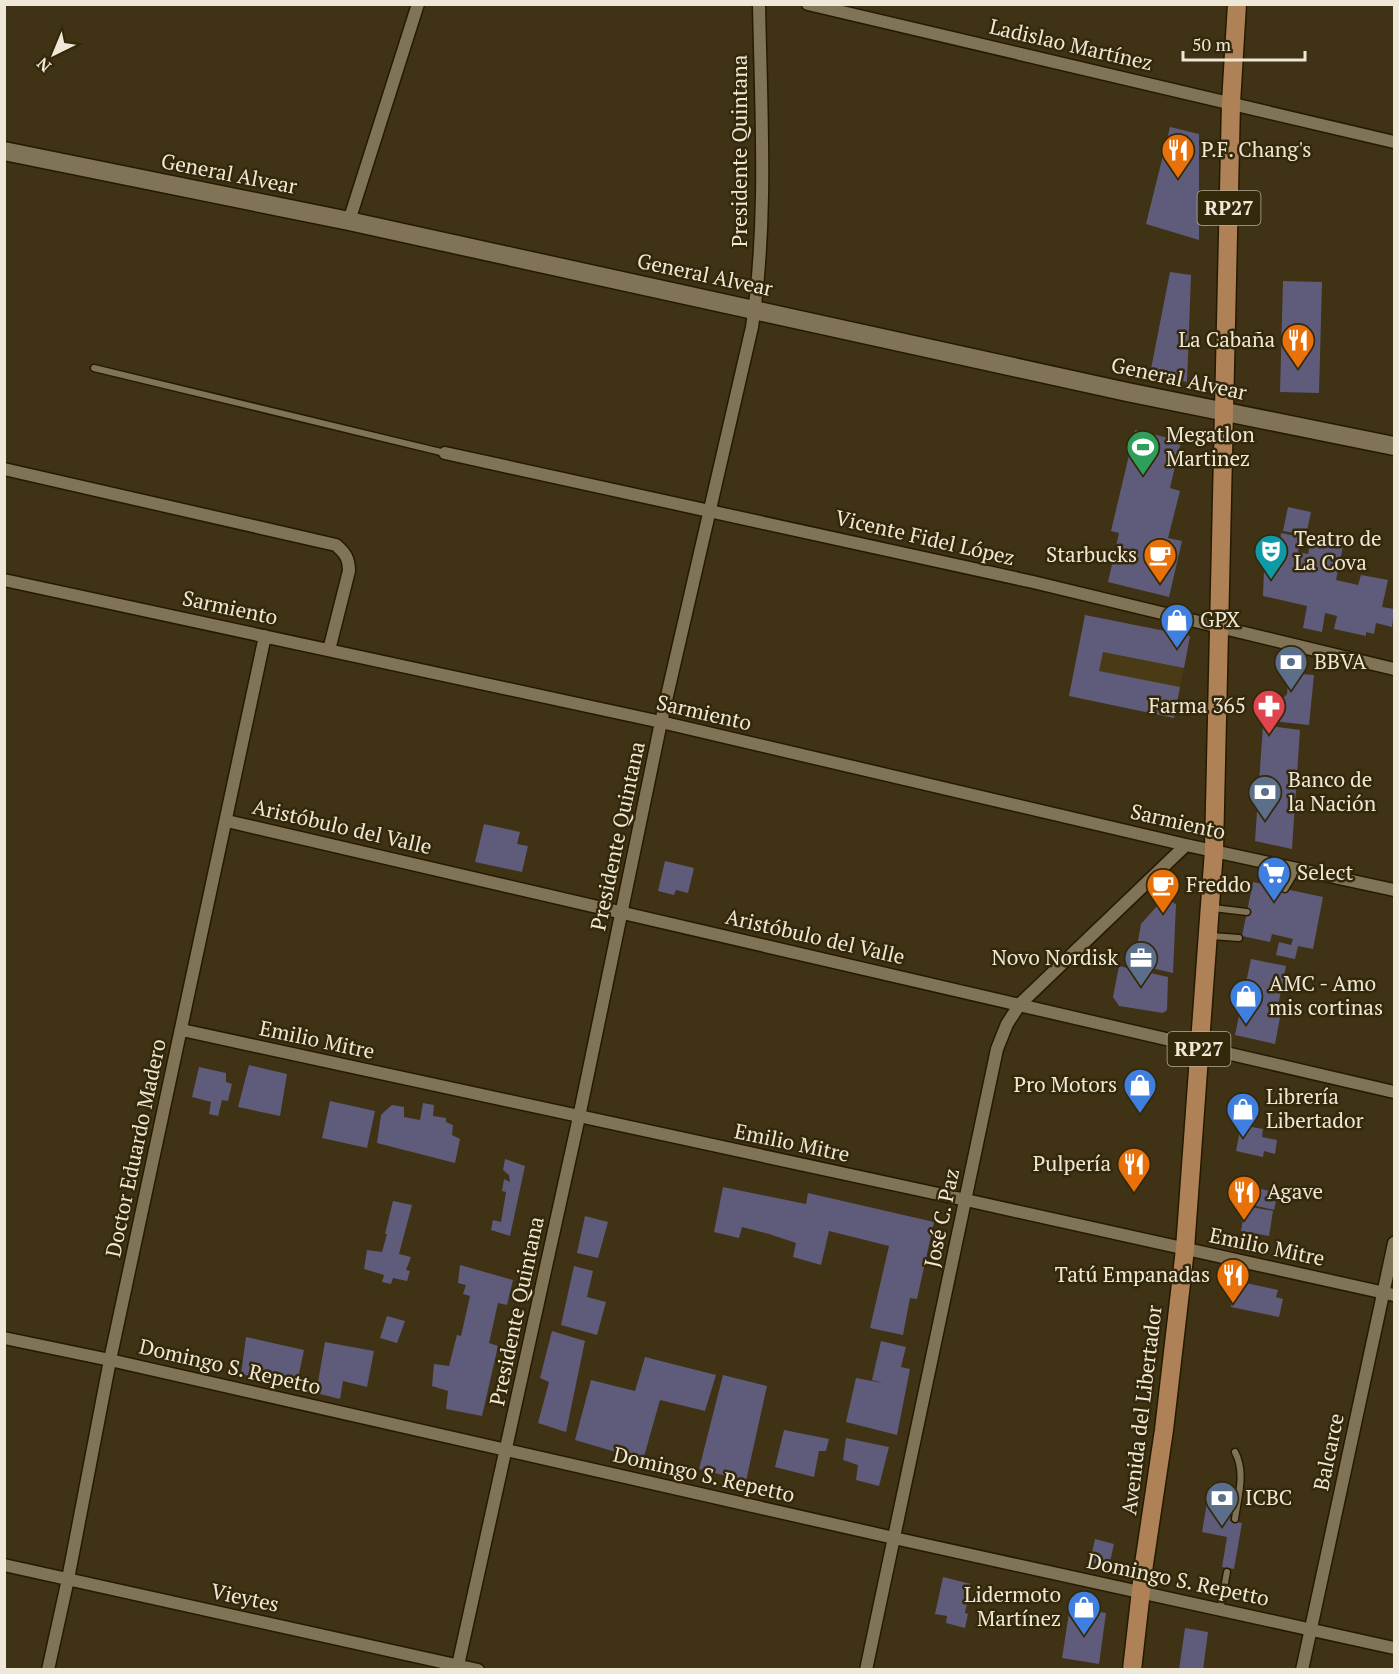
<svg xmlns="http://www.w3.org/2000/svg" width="1399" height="1674" font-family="'PT Serif',serif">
<rect width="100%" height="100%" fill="#3f3215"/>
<path fill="#4a3a15" d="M1085,615L1190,636L1174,718L1069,696Z"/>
<path fill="#5e5c7a" d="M1170,127L1199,134V240L1146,224Z
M1170,272L1191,275L1187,382L1150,374Z
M1283,281L1322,282L1319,393L1280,392Z
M1135,430L1181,441L1170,488L1180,491L1168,538L1182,541L1169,597L1108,582L1119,533L1111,531Z
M1288,507L1311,512L1306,535L1283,531Z
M1281,533L1301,537L1298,552L1308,554L1311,540L1343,546L1336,580L1358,585L1361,575L1388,580L1382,607L1394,609L1392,627L1376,623L1374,634L1366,632V636L1334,629L1337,616L1325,613L1322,632L1303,628L1307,606L1263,596L1265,542L1279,545Z
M1085,615L1190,636L1184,668L1103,652L1099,671L1180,687L1174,718L1069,696Z
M1289,673L1314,675L1309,725L1262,720L1287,694Z
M1263,725L1300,730L1292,849L1255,841Z
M484,824L520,832L517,844L528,846L522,872L475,862Z
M665,861L694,868L688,893L676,890L674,895L658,891Z
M1253,882L1323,897L1313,949L1298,946L1295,959L1276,955L1279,942L1291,945L1293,939L1272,934L1270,942L1242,936Z
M1164,898L1176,904L1173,973L1134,964L1141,924Z
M1251,959L1286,966L1278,1006L1282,1007L1275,1044L1235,1035Z
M1119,966L1168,977L1167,1010L1163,1013L1119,1006L1113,997Z
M249,1065L287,1074L280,1116L238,1107Z
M199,1067L226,1073V1082L232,1084L228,1101L222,1100L218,1116L209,1114L211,1102L192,1097Z
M330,1101L375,1111L367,1148L322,1138Z
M423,1103L434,1105L433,1116L446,1118V1122L453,1125L452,1135L460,1139L455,1163L377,1143L381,1115L385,1111L392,1105L404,1107V1117L420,1120Z
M1241,1125L1263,1129L1262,1137L1277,1140L1275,1154L1264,1151L1263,1157L1236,1151Z
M505,1159L525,1166L510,1236L491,1230L493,1220L501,1222L506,1192L502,1191L504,1179L510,1182L509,1175L503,1170Z
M1238,1184L1270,1191L1268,1199L1276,1201L1274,1210L1239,1202L1241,1194L1237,1193Z
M723,1187L806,1204L808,1193L934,1222L917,1299L910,1298L903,1335L870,1328L889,1246L829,1231L821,1265L793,1257L796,1243L769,1234L742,1227L739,1238L714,1232Z
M393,1201L412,1205L399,1254L411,1257L406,1270L410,1271L407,1281L393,1278L391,1284L382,1282L384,1275L364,1269L367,1250L382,1252L387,1234H385Z
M1245,1206L1273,1211L1269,1236L1241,1231Z
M585,1216L608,1222L598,1258L577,1253Z
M460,1265L513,1280L507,1305L498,1303L489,1343L498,1346L482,1416L446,1409L448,1391L432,1386L434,1364L449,1366L457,1335L461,1336L470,1296L463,1294L466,1285L458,1283Z
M574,1266L593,1271L587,1297L606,1302L597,1335L561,1325Z
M1237,1281L1278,1290L1276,1297L1283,1299L1279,1317L1231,1307Z
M387,1316L405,1321L397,1343L380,1338Z
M552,1331L585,1341L566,1432L538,1423L549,1382L540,1378Z
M246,1337L304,1350L296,1388L241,1374Z
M881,1341L906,1347L901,1367L910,1369L897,1435L846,1422L856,1378L883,1383L872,1380Z
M325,1342L374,1351L367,1387L343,1381L340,1399L316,1393Z
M645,1357L716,1375L705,1411L660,1400L643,1460L575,1440L591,1380L635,1391Z
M723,1375L767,1386L746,1481L699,1469Z
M784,1430L829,1439L826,1451H819L814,1477L775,1467Z
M846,1438L889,1447L879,1486L856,1480L858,1465L843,1460Z
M1210,1485L1235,1489L1230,1521L1242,1523L1234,1569L1222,1567L1227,1537L1202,1532Z
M1095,1539L1114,1544L1109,1566L1090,1562Z
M943,1577L971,1584L965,1613L968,1614L965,1628L946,1623L947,1616L935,1614Z
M1070,1607L1106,1613L1099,1664L1062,1658Z
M1185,1628L1208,1632L1203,1670H1179Z"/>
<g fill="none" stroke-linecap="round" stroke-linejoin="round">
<defs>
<path id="lane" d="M94,368L445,453
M1285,889L1297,869
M1213,908L1247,912
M1211,936L1239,938
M1235,1452C1246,1473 1238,1496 1235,1519
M1220,1610L1227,1572"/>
<path id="street" d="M808,4L1394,142
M349,221L418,4
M445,453L1033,582L1394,669
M4,469L336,545C345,553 349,558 349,571L329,650
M4,580L661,722L1186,845L1394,890
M227,821L1394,1092
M182,1030L966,1200L1394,1295
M4,1338L110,1360L894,1538L1394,1648
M4,1565L478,1670
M48,1670L68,1579L110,1360L265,636
M457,1670L579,1117L661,722L752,327C768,221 761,112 759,4
M866,1670L997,1049L1007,1024L1020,1004L1186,845
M1302,1670L1394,1243"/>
<path id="secondary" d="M4,151L349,221L1127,392L1394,446"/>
<path id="primary" d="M1132,1670L1144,1564L1164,1430L1185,1249L1214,850L1231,103L1237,4"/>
</defs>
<use href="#lane" stroke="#251a00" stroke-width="9"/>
<use href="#street" stroke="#251a00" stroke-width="15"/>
<use href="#secondary" stroke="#251a00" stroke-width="21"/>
<use href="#primary" stroke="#251a00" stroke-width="21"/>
<use href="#lane" stroke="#817355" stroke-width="6"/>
<use href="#street" stroke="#817355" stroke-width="12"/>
<use href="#secondary" stroke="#817355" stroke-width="18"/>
<use href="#primary" stroke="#af8157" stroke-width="18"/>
</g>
<defs>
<symbol id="restaurant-pin" viewBox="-11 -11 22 30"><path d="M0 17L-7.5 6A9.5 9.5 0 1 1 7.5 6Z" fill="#e8710a" stroke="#34280b"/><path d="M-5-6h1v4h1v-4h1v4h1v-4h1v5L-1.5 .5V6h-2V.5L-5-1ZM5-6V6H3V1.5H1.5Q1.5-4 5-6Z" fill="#fff"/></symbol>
<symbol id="stadium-pin" viewBox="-11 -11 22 30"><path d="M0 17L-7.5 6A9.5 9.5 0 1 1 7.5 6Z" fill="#2e9e5b" stroke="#34280b"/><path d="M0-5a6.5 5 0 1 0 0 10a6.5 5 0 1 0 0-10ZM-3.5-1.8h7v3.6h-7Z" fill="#fff"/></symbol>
<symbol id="theatre-pin" viewBox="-11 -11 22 30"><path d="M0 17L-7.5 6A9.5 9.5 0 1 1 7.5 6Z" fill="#0f9aa8" stroke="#34280b"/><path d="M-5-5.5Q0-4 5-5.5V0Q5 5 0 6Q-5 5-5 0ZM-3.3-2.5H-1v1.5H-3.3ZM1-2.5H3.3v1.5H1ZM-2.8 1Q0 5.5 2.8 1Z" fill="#fff"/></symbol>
<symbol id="cafe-pin" viewBox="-11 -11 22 30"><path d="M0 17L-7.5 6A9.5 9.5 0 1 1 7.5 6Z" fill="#e8710a" stroke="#34280b"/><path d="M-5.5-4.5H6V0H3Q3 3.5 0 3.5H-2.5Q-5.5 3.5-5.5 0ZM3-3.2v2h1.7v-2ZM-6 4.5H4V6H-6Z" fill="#fff"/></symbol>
<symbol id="shop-pin" viewBox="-11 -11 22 30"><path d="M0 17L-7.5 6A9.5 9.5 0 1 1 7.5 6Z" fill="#3f7fe0" stroke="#34280b"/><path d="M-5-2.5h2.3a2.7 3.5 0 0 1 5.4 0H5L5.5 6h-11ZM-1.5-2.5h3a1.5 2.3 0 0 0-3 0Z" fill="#fff"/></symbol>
<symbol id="bank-pin" viewBox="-11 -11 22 30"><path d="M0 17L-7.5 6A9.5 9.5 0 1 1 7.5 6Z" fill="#5c6f8a" stroke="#34280b"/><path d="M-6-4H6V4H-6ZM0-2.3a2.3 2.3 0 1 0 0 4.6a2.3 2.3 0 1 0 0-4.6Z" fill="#fff"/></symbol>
<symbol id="pharmacy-pin" viewBox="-11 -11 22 30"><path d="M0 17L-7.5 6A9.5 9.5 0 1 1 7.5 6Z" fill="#e0444e" stroke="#34280b"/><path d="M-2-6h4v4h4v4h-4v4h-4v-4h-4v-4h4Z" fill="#fff"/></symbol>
<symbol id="supermarket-pin" viewBox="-11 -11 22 30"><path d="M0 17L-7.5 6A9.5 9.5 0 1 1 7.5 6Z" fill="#3f7fe0" stroke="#34280b"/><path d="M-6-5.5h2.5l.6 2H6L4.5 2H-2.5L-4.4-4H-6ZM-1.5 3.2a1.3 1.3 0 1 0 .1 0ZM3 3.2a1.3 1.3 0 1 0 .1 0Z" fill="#fff"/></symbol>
<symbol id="office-pin" viewBox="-11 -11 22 30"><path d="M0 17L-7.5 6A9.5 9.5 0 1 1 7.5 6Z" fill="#5c6f8a" stroke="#34280b"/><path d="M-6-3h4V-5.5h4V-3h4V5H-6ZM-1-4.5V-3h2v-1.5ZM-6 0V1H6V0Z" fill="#fff"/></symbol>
</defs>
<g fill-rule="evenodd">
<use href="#restaurant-pin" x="1159" y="131" width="38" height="52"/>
<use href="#restaurant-pin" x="1279" y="321" width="38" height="52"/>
<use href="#stadium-pin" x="1124" y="428" width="38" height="52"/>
<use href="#theatre-pin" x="1252" y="532" width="38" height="52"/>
<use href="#cafe-pin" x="1141" y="536" width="38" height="52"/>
<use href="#shop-pin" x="1158" y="601" width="38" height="52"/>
<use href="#bank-pin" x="1272" y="643" width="38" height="52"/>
<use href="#pharmacy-pin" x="1250" y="687" width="38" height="52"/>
<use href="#bank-pin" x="1246" y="773" width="38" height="52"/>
<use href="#supermarket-pin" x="1255" y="854" width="38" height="52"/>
<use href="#cafe-pin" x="1144" y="866" width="38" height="52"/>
<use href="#office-pin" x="1122" y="939" width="38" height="52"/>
<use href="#shop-pin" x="1227" y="977" width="38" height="52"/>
<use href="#shop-pin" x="1121" y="1066" width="38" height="52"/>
<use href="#shop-pin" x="1224" y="1090" width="38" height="52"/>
<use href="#restaurant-pin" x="1115" y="1145" width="38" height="52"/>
<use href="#restaurant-pin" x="1225" y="1173" width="38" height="52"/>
<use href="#restaurant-pin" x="1214" y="1256" width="38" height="52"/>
<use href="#bank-pin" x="1203" y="1479" width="38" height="52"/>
<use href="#shop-pin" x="1065" y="1588" width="38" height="52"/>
</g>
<g text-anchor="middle" stroke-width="5" stroke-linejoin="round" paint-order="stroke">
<g fill="#34280b" stroke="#b7ae9a" stroke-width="1.5">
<rect x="1197.5" y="191" width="63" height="34" rx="4.5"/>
<rect x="1167.5" y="1032" width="63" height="34" rx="4.5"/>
</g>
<g font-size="20" font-weight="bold" fill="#efe8d7">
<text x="1229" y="215">RP27</text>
<text x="1199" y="1056">RP27</text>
</g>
<g font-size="21" fill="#efe8d7" stroke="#34280b">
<text transform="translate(1071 45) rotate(13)" y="7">Ladislao Martínez</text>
<text transform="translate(740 151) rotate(-90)" y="7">Presidente Quintana</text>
<text transform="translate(229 174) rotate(11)" y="7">General Alvear</text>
<text transform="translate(705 275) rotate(12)" y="7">General Alvear</text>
<text transform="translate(1179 379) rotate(12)" y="7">General Alvear</text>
<text transform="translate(925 538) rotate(13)" y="7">Vicente Fidel López</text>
<text transform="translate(230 608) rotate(12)" y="7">Sarmiento</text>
<text transform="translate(704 713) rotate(13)" y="7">Sarmiento</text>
<text transform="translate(1178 822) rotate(13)" y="7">Sarmiento</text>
<text transform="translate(342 827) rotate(13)" y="7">Aristóbulo del Valle</text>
<text transform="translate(618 836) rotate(-78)" y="7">Presidente Quintana</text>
<text transform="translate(815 937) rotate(13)" y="7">Aristóbulo del Valle</text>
<text transform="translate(317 1040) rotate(12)" y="7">Emilio Mitre</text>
<text transform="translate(792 1143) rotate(12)" y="7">Emilio Mitre</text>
<text transform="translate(136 1148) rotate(-78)" y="7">Doctor Eduardo Madero</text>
<text transform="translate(942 1218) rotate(-78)" y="7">José C. Paz</text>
<text transform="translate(1267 1247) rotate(12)" y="7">Emilio Mitre</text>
<text transform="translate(517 1311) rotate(-78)" y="7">Presidente Quintana</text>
<text transform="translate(230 1367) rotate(13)" y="7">Domingo S. Repetto</text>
<text transform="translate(1142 1410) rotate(-83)" y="7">Avenida del Libertador</text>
<text transform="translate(1329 1452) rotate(-78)" y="7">Balcarce</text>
<text transform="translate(704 1475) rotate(13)" y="7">Domingo S. Repetto</text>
<text transform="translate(1178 1580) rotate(12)" y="7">Domingo S. Repetto</text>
<text transform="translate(245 1598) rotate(12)" y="7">Vieytes</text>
</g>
<g font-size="21" fill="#efe8d7" stroke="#34280b" text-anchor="start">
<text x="1201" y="157">P.F. Chang's</text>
<text x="1275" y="347" text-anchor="end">La Cabaña</text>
<text x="1166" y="442">Megatlon<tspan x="1166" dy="24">Martinez</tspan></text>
<text x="1294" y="546">Teatro de<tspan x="1294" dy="24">La Cova</tspan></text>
<text x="1137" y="562" text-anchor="end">Starbucks</text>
<text x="1200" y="627">GPX</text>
<text x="1314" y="669">BBVA</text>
<text x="1246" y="713" text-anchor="end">Farma 365</text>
<text x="1288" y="787">Banco de<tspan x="1288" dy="24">la Nación</tspan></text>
<text x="1297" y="880">Select</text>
<text x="1186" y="892">Freddo</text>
<text x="1118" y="965" text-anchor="end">Novo Nordisk</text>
<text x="1269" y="991">AMC - Amo<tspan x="1269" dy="24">mis cortinas</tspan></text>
<text x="1117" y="1092" text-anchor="end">Pro Motors</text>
<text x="1266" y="1104">Librería<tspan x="1266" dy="24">Libertador</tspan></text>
<text x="1111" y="1171" text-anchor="end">Pulpería</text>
<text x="1267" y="1199">Agave</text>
<text x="1210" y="1282" text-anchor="end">Tatú Empanadas</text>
<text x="1245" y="1505">ICBC</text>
<text x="1061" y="1602" text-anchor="end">Lidermoto<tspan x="1061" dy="24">Martínez</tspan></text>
</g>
</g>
<rect width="1399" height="1674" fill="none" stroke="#efe8d7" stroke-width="12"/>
<g transform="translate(54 54) rotate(223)" stroke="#34280b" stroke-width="4.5" paint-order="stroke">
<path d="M0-4.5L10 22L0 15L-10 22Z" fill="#efe8d7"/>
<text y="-9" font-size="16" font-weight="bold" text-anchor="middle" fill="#efe8d7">N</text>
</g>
<path d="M1183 51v9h122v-9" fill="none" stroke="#efe8d7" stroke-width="3"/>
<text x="1192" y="51" font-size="18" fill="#efe8d7" stroke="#34280b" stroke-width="4.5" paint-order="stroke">50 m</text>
</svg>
